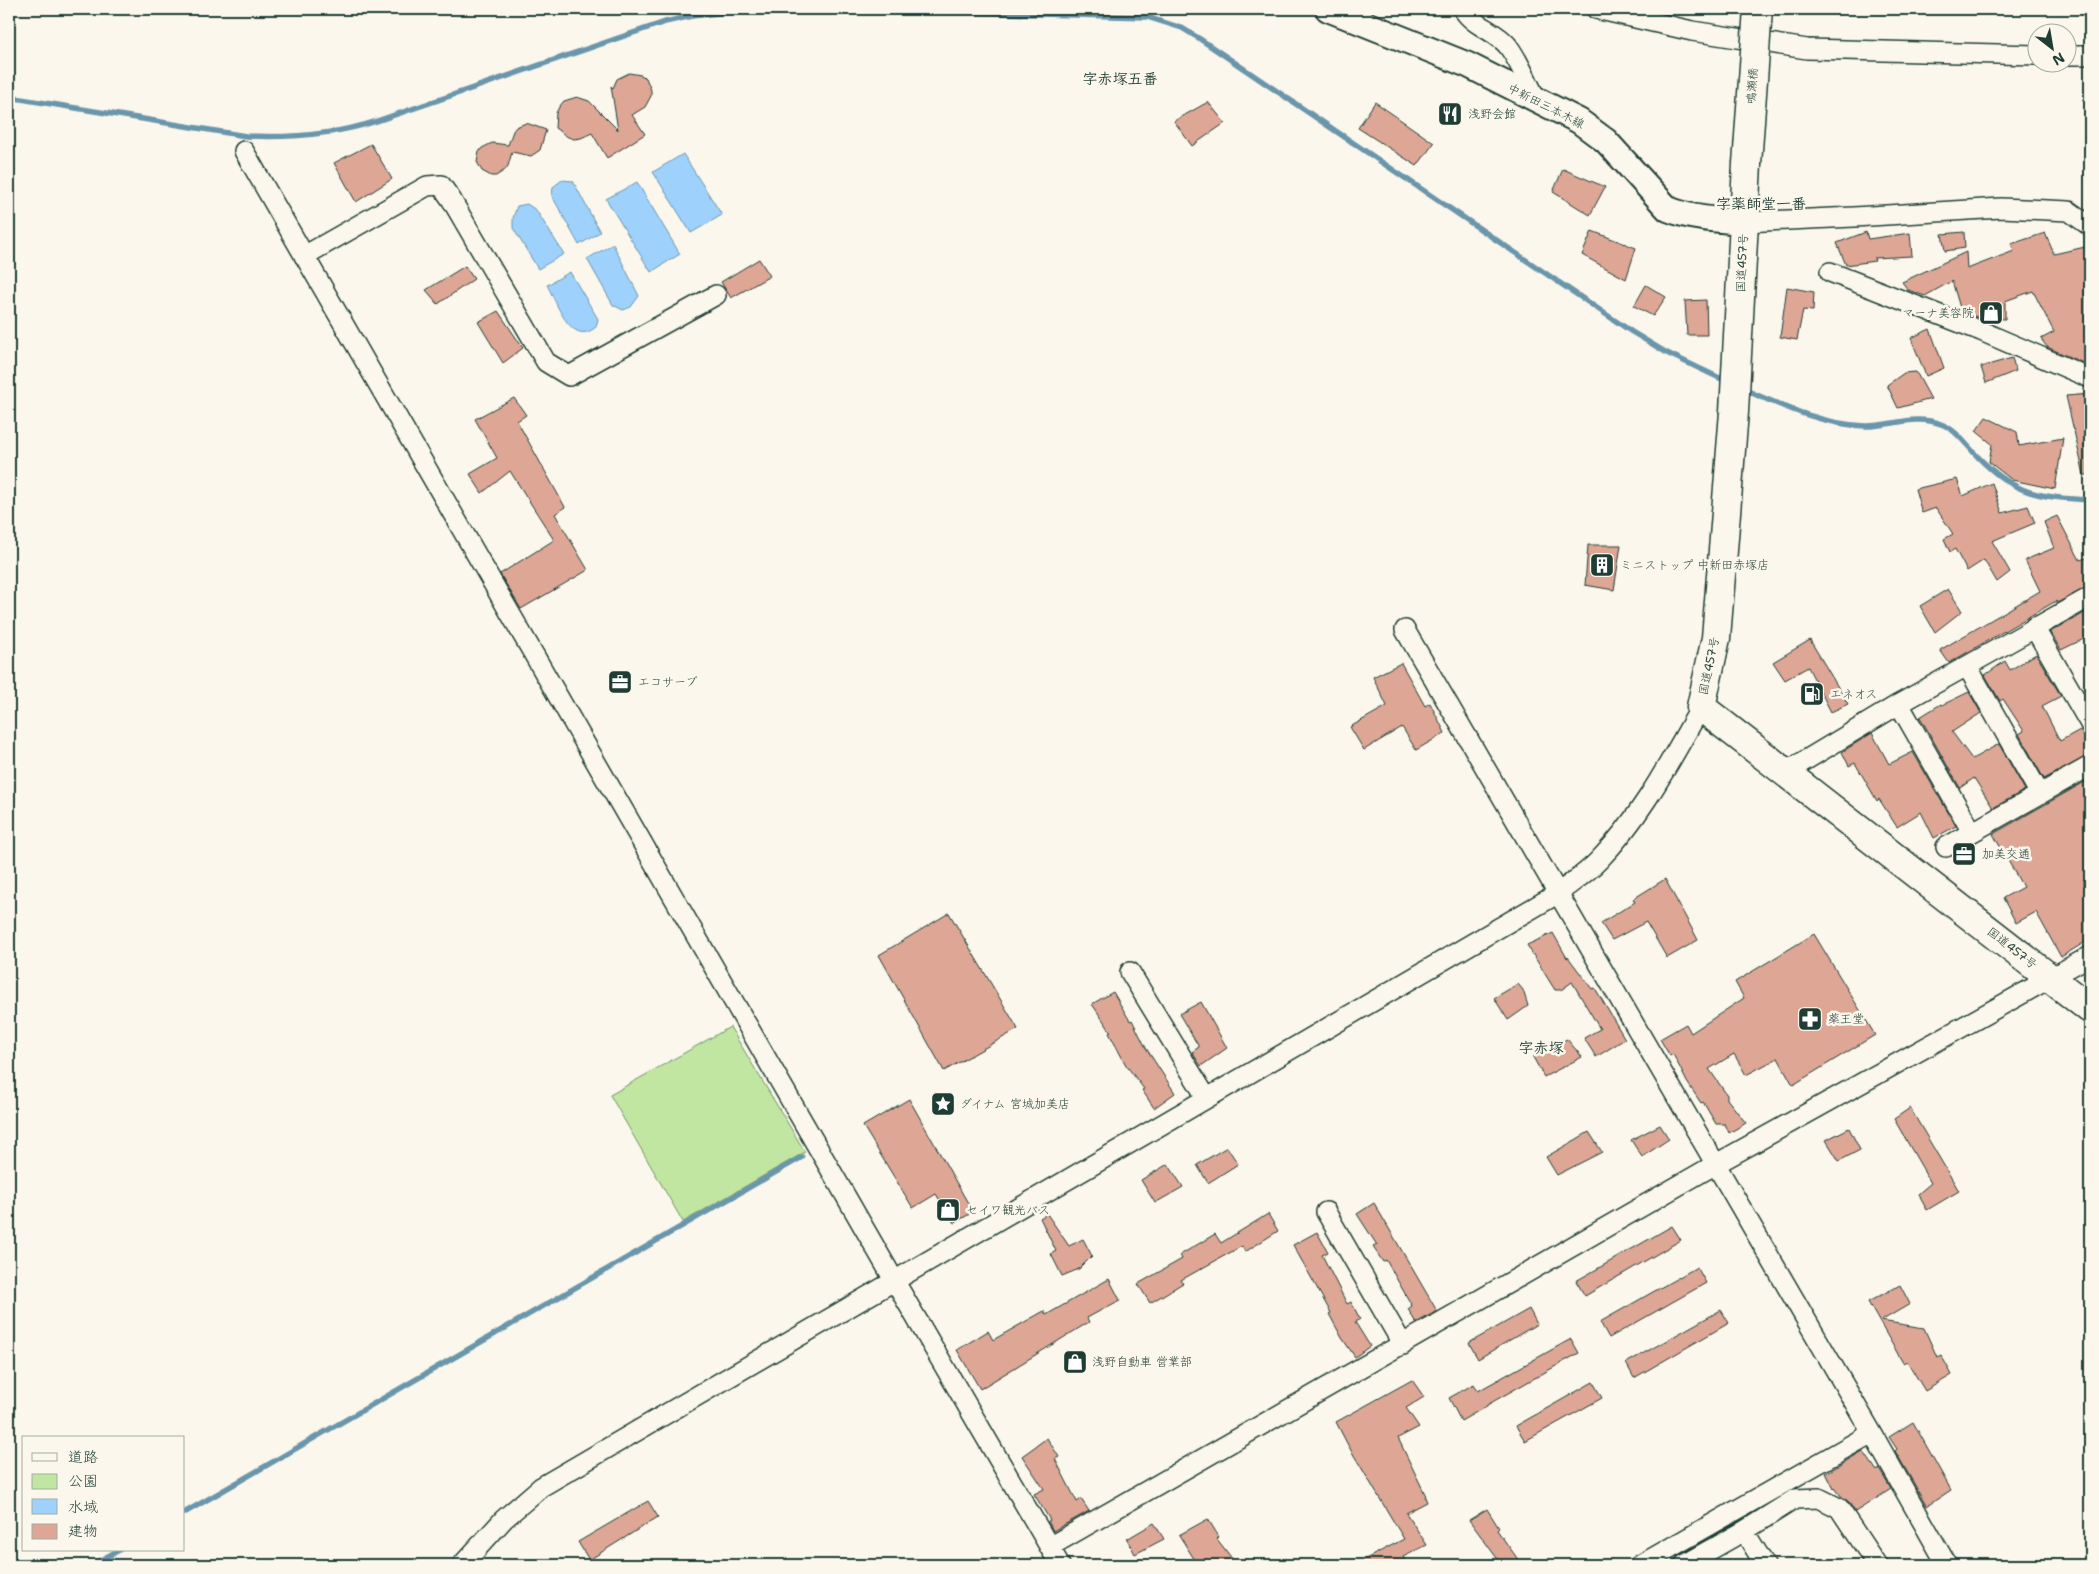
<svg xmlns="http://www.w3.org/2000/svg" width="2099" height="1574" font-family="'Shantell Sans','Klee One',sans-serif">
<rect width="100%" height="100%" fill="#fbf7ec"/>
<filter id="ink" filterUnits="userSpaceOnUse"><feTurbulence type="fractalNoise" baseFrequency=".02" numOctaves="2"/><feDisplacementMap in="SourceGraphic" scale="10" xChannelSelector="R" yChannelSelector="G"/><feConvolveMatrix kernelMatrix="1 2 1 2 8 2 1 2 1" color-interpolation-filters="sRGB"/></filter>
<g filter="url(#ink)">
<path fill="#c1e6a1" stroke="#70926a" d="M730,1027L805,1152L683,1222L610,1095Z"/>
<path fill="#9ed1fc" stroke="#6b96ac" d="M683,154L722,215L691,233L653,172Z
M562,180L573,181L600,232L579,245L552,196L553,187Z
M637,182L680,254L651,272L606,199Z
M527,204L536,210L564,254L538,269L513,228V218L517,206Z
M613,244L639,296L631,307L623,310L613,305L587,259Z
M570,272L598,319L596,327C571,348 557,303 547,285Z"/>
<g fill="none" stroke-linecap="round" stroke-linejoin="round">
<path stroke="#6b96ac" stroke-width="5.5" d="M856,9L1147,17L1182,28L1200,39L1632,332L1667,353L1728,382
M9,97L246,136C291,138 334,135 377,121L665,22L692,16L751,9
M1743,389C1782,406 1823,425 1866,426C1892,426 1915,414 1941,424C1956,429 1967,446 1978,457C2015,495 2039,497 2090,500
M184,1513L802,1157
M92,1565L119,1550"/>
</g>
<path fill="#dda695" stroke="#1f3d34" d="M629,73L641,75L646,78L651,90V96L645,107L632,115L645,134L607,158L592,133L581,138L574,139L568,137L555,128L556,113L559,107L564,101L577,97L589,101L618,130L611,86L613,88L617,79Z
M1208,102L1225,123L1192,146L1174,121Z
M1375,102L1434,143L1417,166L1358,128Z
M526,123L546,130L540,150L531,156L512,152L508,166L505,170L496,176H491L482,171L477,162L479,152L482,148L492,143L508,145L513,131L516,127Z
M371,144L392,179L356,202L334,163Z
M1563,169L1605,187L1590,215L1553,192Z
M1592,231L1636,248L1626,279L1582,255Z
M1866,232L1868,239L1910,233L1912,256L1874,258L1875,261L1846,265L1837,243Z
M1964,232L1965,248L1945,251L1942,234Z
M2045,233L2054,254L2085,247L2090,260V366L2047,347L2041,339L2054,332L2033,291L2005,301V319L1980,318L1961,311L1952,281L1925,296L1908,290L1902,282L1966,252L1967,269L2014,251L2011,244Z
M759,259L770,276L731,298L721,282Z
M465,266L474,279L438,304L426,290Z
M1646,285L1666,297L1653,316L1634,306Z
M1787,287L1814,292L1813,311L1803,310L1797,340L1780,337Z
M1706,300L1707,335H1687L1685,301Z
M498,311L523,348L503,363L478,322Z
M1930,329L1944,368L1926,376L1911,338Z
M2012,358L2016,371L1986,383L1981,367Z
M1916,372L1931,399L1898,408L1887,385L1904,373Z
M2090,394V475H2084L2066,396Z
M514,398L526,415L517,421L565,507L555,514L588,570L521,609L500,574L554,540L510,471L482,493L470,474L497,458L475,419Z
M1986,417L2017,432L2019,446L2063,438L2055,489L2012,480L1989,462L1992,444L1976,431Z
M1957,479L1963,496L1992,483L2002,513L2028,506L2035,523L1992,541L2010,572L1997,582L1984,560L1967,571L1955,549L1950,552L1944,539L1953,534L1936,508L1922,513L1915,489Z
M2057,516L2080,560L2090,557V586L2057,603L2056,601L1949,663L1940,650L2040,591L2025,560L2054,548L2044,522Z
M1588,545H1621L1614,590L1585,585Z
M1948,589L1962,611L1935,632L1920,606Z
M2090,610V636L2061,650L2050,632Z
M1810,640L1848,704L1831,712L1808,667L1785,680L1773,662Z
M2036,654L2061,696L2042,706L2060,741L2080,730L2090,746V755L2044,779L2019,734L2024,731L2003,699L2000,701L1985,675L2005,661L2010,670Z
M1401,663L1425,706L1430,703L1445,733L1416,750L1402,727L1364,750L1350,727L1387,706L1373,677Z
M1969,692L1981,713L1952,732L1972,759L1999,744L2025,790L1993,808L1974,778L1960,788L1920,717L1941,704L1942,705Z
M1872,733L1889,764L1913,752L1956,826L1934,838L1921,812L1897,827L1879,799L1877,801L1855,763L1849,766L1842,752Z
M2090,779V939L2061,957L2036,912L2016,923L2003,898L2023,887L1993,834Z
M1665,879L1698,940L1667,958L1646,922L1612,940L1601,923L1635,902L1633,899Z
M949,913L1018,1029L944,1071L879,955Z
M1553,933L1567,958L1568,957L1592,989L1595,988L1625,1039L1596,1057L1584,1038L1600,1029L1572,982L1561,990H1555L1527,945Z
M1814,934L1875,1035L1793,1085L1778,1058L1746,1075L1734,1054L1709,1069L1727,1095V1099L1746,1123L1729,1133L1725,1124H1716L1703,1102L1701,1103L1687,1082L1673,1054L1670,1056L1660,1039L1686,1024L1691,1033L1744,998L1735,982Z
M1518,984L1523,990L1528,1006L1508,1020L1494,998Z
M1113,992L1130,1021L1132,1020L1146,1048L1175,1093L1154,1108L1142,1090L1144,1089L1126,1065L1109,1033L1111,1032L1092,1004Z
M1201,1002L1227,1048L1201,1066L1192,1052L1199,1047L1179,1014Z
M1567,1039L1582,1057L1544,1077L1533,1057Z
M909,1099L973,1212L954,1223L936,1194L913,1208L863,1126Z
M1910,1108L1959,1191L1927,1210L1918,1194L1931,1183L1894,1119Z
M1660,1125L1669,1139L1642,1157L1631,1140Z
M1849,1128L1860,1150L1839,1161L1826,1140Z
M1589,1132L1602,1152L1557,1175L1546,1157Z
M1227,1147L1238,1164L1208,1183L1197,1165Z
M1168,1164L1183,1187L1155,1203L1141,1180Z
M1374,1203L1437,1311L1416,1323L1408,1309L1412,1306L1386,1260L1383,1262L1373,1247L1377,1245L1357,1214Z
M1047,1214L1069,1246L1083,1239L1092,1256L1079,1269L1062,1276L1051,1254L1056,1251L1040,1218Z
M1268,1214L1278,1231L1245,1252L1242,1246L1181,1280L1183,1283L1150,1303L1138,1284L1182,1259L1180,1255L1215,1234L1221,1243Z
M1672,1226L1681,1240L1585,1296L1576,1281Z
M1317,1232L1328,1252L1322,1255L1347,1304L1351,1302L1360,1319L1355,1322L1370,1346L1355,1357L1342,1338L1329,1314L1331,1313L1293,1245Z
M1697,1267L1706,1283L1609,1338L1600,1322Z
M1109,1279L1120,1300L1087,1318L1089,1322L980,1389L957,1350L988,1331L993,1340L1044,1311L1046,1315Z
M1900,1285L1910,1304L1881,1321L1924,1328L1937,1357L1941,1355L1952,1375L1925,1391L1907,1361L1903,1363L1868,1302Z
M1529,1309L1537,1324L1478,1359L1469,1343Z
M1721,1310L1729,1323L1634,1378L1626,1363Z
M1571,1339L1579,1353L1487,1405V1406L1461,1421L1449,1398L1474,1384L1478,1391Z
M1412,1380L1424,1397L1406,1408L1419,1427L1398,1438L1426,1496L1425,1497L1427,1502L1406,1513L1427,1545L1403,1557L1405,1560L1396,1565H1354L1404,1539L1349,1447L1336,1422Z
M1593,1382L1602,1398L1525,1441L1516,1426Z
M1913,1422L1951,1490L1927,1506L1895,1451L1897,1449L1889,1437Z
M1047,1438L1059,1457L1055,1459L1077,1502L1081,1499L1089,1511L1053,1531L1048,1521L1050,1520L1034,1494L1044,1489L1022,1456Z
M1863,1451L1877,1471L1879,1469L1891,1489L1855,1512L1848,1501L1841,1496L1835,1488L1834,1489L1826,1473Z
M648,1501L658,1517L589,1560L578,1542Z
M1487,1509L1499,1528L1497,1530L1522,1565H1502L1469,1520Z
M1208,1519L1219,1537L1217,1539L1237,1565H1198L1179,1535Z
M1154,1523L1164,1539L1135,1554L1127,1539Z"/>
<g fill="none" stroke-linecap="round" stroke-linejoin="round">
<defs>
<path id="minor" d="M1463,9C1474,27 1495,30 1508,46C1520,62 1528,83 1537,101
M1596,9L1692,31L1807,49L2036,55
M2066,55H2090
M244,151L894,1280L1060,1565
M1744,222L1854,217L2001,208L2069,211L2090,226
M304,256L427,186L441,185L451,199L546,362L569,376L716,295
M1830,272L1981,331L2090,378
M2034,627L2090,724
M1405,630L1872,1433L1947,1565
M1967,666L2040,794
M1899,704L1972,832
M1786,772L1899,704L2090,597
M1946,847L2090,766
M1130,972L1206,1097
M1326,1212L1403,1345
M1744,1531L1765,1565
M1049,1547L1716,1164L2090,956
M462,1565L504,1519L541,1487L1557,894C1571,883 1587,873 1599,860C1642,816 1670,761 1701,707
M1640,1565L1872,1433
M1684,1565L1744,1531L1795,1499L1819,1498L1839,1508L1877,1565"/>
<path id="major" d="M1328,9L1468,65L1579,121L1606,141L1668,209C1693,219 1718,220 1744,222"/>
<path id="highway" d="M1747,164L1734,412L1716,638L1701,707L2090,1009"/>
</defs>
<use href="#minor" stroke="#1f3d34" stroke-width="22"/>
<use href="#major" stroke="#1f3d34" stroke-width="28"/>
<use href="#highway" stroke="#1f3d34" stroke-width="31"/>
<use href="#minor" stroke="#fbf7ec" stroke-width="19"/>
<use href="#major" stroke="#fbf7ec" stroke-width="24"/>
<use href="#highway" stroke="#fbf7ec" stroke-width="28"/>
<defs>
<path id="highway-bridge" d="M1747,164L1758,9"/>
</defs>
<use href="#highway-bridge" stroke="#1f3d34" stroke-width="31" stroke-linecap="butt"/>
<use href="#highway-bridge" stroke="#fbf7ec" stroke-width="28"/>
</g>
</g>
<defs>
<symbol id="restaurant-square" viewBox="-11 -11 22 22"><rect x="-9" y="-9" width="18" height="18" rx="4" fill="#1f3d34" stroke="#fbf7ec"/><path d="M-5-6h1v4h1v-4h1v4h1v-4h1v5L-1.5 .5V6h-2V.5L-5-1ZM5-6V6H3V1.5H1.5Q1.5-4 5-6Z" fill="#fff"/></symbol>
<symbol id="shop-square" viewBox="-11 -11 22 22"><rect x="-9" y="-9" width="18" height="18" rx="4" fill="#1f3d34" stroke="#fbf7ec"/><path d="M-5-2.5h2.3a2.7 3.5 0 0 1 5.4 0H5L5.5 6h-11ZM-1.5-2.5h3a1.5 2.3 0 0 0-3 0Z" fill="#fff"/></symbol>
<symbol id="building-square" viewBox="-11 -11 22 22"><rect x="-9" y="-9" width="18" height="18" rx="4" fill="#1f3d34" stroke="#fbf7ec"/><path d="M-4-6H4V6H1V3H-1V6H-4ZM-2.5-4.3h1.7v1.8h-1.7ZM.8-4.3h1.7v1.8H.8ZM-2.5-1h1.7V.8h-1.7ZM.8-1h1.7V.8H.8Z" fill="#fff"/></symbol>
<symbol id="office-square" viewBox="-11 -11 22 22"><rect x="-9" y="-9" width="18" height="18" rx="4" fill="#1f3d34" stroke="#fbf7ec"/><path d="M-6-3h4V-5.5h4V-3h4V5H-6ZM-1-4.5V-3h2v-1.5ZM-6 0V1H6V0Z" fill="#fff"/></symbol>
<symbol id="fuel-square" viewBox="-11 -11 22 22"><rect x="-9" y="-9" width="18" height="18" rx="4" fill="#1f3d34" stroke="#fbf7ec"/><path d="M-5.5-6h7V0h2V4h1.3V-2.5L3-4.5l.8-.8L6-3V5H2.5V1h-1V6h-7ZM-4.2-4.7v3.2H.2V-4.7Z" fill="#fff"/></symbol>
<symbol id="pharmacy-square" viewBox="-11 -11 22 22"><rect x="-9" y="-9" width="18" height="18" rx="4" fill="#1f3d34" stroke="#fbf7ec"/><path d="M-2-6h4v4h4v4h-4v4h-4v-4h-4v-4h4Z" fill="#fff"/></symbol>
<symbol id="sight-square" viewBox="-11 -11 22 22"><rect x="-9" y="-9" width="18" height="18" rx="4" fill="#1f3d34" stroke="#fbf7ec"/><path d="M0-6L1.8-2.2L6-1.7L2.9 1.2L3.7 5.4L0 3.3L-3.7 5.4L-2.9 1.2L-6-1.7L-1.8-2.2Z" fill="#fff"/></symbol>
</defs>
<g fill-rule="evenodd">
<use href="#restaurant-square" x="1436" y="100" width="28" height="28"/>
<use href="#shop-square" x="1977" y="299" width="28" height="28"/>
<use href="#building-square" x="1588" y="551" width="28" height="28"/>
<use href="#office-square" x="606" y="668" width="28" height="28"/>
<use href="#fuel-square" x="1798" y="680" width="28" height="28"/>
<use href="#office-square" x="1950" y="840" width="28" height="28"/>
<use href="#pharmacy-square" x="1796" y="1005" width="28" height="28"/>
<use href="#sight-square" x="929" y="1090" width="28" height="28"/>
<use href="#shop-square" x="934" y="1196" width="28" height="28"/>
<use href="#shop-square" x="1061" y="1348" width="28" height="28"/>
</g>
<g text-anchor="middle" stroke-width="5" stroke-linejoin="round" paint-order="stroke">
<g font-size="12" fill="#1f3d34" stroke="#fbf7ec">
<text transform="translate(1752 86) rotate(-86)" y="4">鳴瀬橋</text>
<text transform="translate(1546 106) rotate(27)" y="4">中新田三本木線</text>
<text transform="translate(1742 263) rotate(-87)" y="4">国道457号</text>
<text transform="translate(1709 666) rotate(-78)" y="4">国道457号</text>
<text transform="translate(2012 948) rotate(38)" y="4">国道457号</text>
</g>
<g font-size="12" fill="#1f3d34" stroke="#fbf7ec" text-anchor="start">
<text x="1468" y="118">浅野会館</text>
<text x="1974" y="317" text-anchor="end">マーナ美容院</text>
<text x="1620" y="569">ミニストップ 中新田赤塚店</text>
<text x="638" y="686">エコサーブ</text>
<text x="1830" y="698">エネオス</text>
<text x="1982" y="858">加美交通</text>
<text x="1828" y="1023">薬王堂</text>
<text x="960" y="1108">ダイナム 宮城加美店</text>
<text x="966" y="1214">セイワ観光バス</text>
<text x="1092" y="1366">浅野自動車 営業部</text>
</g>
<g font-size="15" font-weight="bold" fill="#1f3d34" stroke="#fbf7ec">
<text x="1120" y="84">字赤塚五番</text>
<text x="1761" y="209">字薬師堂一番</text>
<text x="1541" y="1053">字赤塚</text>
</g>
</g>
<rect width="2099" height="1574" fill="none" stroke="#fbf7ec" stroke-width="30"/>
<rect x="15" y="15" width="2069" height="1544" fill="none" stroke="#1f3d34" stroke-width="2" filter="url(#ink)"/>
<rect x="22" y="1436" width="162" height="115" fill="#fbf7ec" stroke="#a3ada2"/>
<rect x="32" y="1453" width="25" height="8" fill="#fbf7ec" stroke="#a3ada2"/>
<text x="68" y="1462" font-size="15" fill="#1f3d34">道路</text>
<rect x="32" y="1474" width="25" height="15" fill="#c1e6a1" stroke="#a3ada2"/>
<text x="68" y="1486" font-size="15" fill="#1f3d34">公園</text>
<rect x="32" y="1499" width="25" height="15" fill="#9ed1fc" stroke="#a3ada2"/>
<text x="68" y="1512" font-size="15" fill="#1f3d34">水域</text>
<rect x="32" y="1524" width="25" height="15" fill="#dda695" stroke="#a3ada2"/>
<text x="68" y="1536" font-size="15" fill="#1f3d34">建物</text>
<g transform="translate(2052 48) rotate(149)"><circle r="24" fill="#fbf7ec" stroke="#a3ada2"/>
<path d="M0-4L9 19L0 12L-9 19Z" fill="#1f3d34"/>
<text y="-8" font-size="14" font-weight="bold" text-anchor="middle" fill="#1f3d34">N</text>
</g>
</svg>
